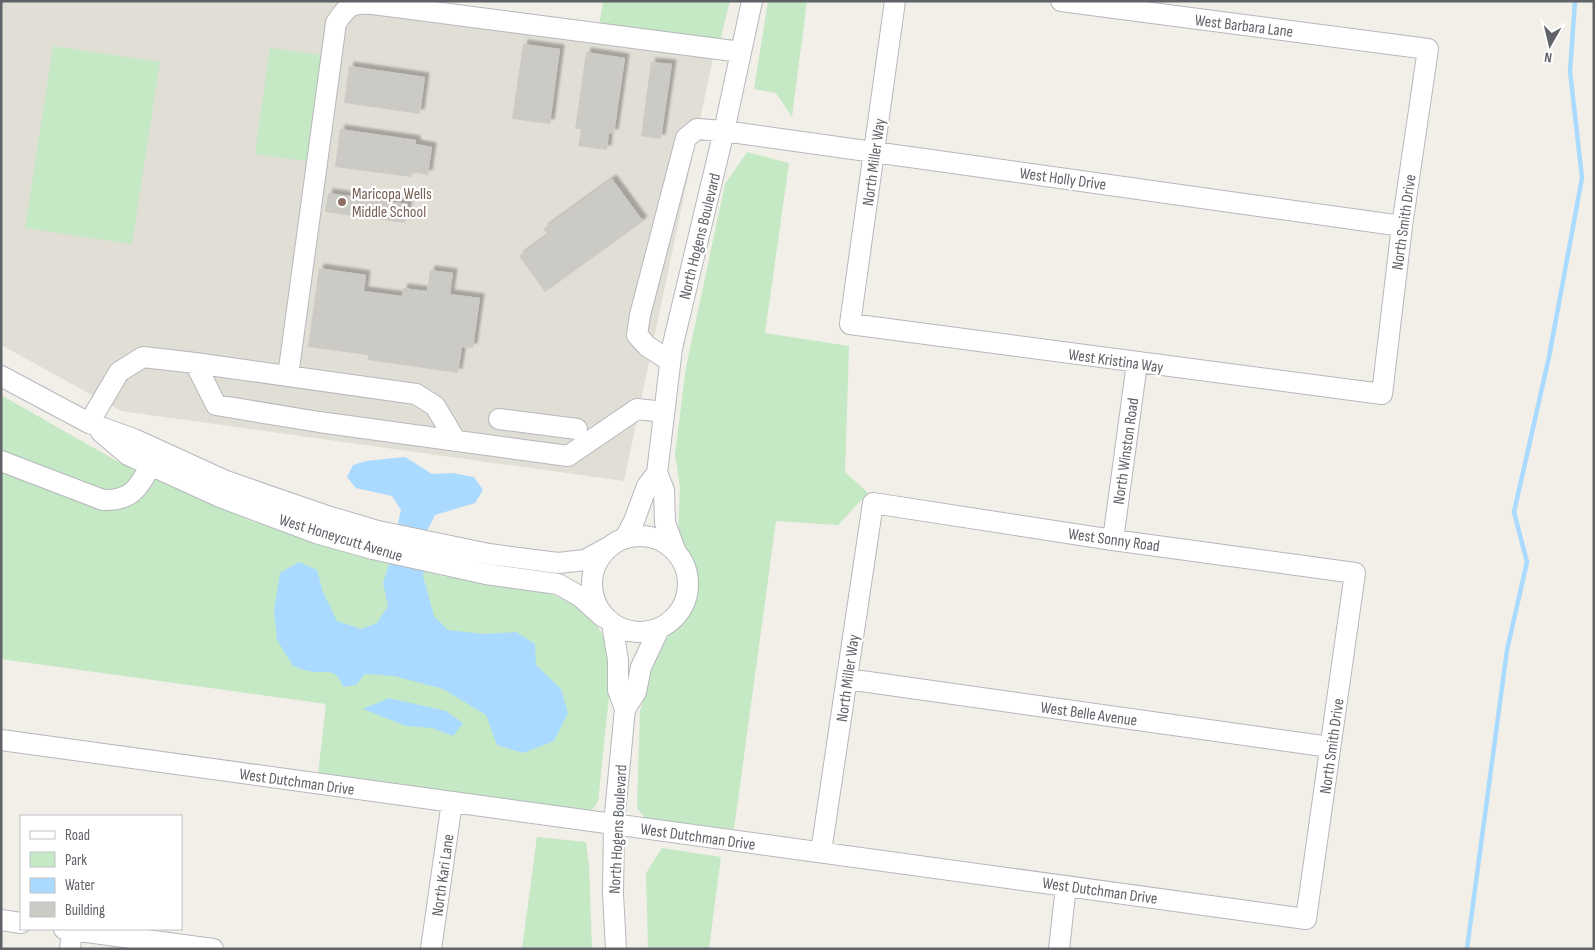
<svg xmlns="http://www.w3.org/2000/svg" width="1595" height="950" font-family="'Sofia Sans Condensed',sans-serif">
<defs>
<filter id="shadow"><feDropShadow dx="4.5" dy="-4.5" stdDeviation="1" flood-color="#0004"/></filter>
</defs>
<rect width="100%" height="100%" fill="#f1efe8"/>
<path fill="#e1ded6" d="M1,1H340L713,58L624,481L121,411L1,345Z"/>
<path fill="#c5e8c5" d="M603,1H730L719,45L599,27Z
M768,1H807L792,117L776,93L754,89Z
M53,46L160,62L132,244L25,228Z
M270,48L328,56L313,162L255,154Z
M747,152L789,163L765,333L849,346L845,472L868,493L838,525L776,521L734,829L646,819L637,808L640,711L659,646L695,606L692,557L678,534L680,487L675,455L686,367L725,184Z
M1,395L122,464L251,521L442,576L544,591L580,607L592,618L605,638L612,668L598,802L593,809L579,813L318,775L326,704L1,659Z
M537,837L586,842L589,865L592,949H522Z
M662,848L721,857L709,949H648L646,873Z"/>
<path fill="#aadaff" d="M405,457L432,474L452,473L474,477L483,490L475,503L435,515L427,531L423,576L434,616L448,630L484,634L516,632L535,644L536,665L561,689L568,713L554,741L523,753L497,745L486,715L443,689L394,676L365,674L356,685L343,687C335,665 327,675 309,671C304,670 298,668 293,666L277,640L274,610L280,573L299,562L317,570L323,592L337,621L361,629L377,623L388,606L383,583L389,564L401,510L392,496L356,488L347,477L353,465L366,461Z
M389,698L446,711L463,723L453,736L432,728L406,726L363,709Z"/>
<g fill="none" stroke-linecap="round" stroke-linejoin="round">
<path stroke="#aadaff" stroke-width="4.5" d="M1467,949L1507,650L1527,562L1514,512L1549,357L1582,178L1570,71L1575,1"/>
</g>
<path fill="#cccac5" filter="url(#shadow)" d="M523,44L560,49L550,124L512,119Z
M586,52L625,58L614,134L609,133L607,150L578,146L581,129H575Z
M651,62L672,64L661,139L641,136Z
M349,66L425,77L420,114L344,103Z
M340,129L416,140V144L432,147L428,175L412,172L411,177L335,167Z
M612,179L643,221L545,292L519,256L548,235L543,229Z
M328,193L408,204L405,223L325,212Z
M319,268L366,275L364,291L402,296L403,288L427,291L430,270L453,273L450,294L480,298L473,348L462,347L458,373L368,360V355L308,347Z"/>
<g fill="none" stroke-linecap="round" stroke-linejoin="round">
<defs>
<path id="minor" d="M895,1L850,324L1382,394L1402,226L1428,49L1061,1
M670,361L647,346L637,335L640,315L686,138L697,129L724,131L1402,226
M195,363L416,394L435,406L456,441
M1,376L89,423L134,439L226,481L324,515L378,531L489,554L558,563L585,560L607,548
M288,376L336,23C348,5 351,3 373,4L741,52
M499,419L577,429
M89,423L119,372L143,357L195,363L216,405L319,422L568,456L637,409L664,412
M101,432L128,455L220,497L316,533L373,549L486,574L558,584L581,597L603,617
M1,461L103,500C132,501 138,488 151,465
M592 584a48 48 0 1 1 96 0a48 48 0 1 1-96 0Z
M625,538L634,521L647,486L657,473
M1113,540L1137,363
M676,552L665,523L664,490L657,473L672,348L724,131L752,1
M612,624L618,660V690L625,709
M847,679L1330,747
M1,740L1306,919L1355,573L1113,540L873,503L821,852
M1,920L21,923
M64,929L213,949
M70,949L72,930
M431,949L452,802
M616,949L613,894L614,824L625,709L636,692L641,667L659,629
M1059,949L1066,886"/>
</defs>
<use href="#minor" stroke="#b5b8bc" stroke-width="22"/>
<use href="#minor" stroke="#fff" stroke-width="20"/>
</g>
<circle fill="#8d6e63" stroke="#fff" stroke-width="2" cx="342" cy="202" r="5"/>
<g text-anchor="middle" stroke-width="4.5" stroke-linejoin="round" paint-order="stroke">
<g font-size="16" fill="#5f6368" stroke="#fff">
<text transform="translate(1244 25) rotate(7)" y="6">West Barbara Lane</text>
<text transform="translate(873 162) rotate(-82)" y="6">North Miller Way</text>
<text transform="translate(1063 178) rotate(8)" y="6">West Holly Drive</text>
<text transform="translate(1403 222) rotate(-82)" y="6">North Smith Drive</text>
<text transform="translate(699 236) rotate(-76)" y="6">North Hogens Boulevard</text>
<text transform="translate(1116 360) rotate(8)" y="6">West Kristina Way</text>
<text transform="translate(1125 451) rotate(-82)" y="6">North Winston Road</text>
<text transform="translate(341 537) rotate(17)" y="6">West Honeycutt Avenue</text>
<text transform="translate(1114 539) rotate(8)" y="6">West Sonny Road</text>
<text transform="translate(847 678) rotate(-82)" y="6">North Miller Way</text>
<text transform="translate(1089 713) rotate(8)" y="6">West Belle Avenue</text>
<text transform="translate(1331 746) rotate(-82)" y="6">North Smith Drive</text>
<text transform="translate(297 781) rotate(8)" y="6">West Dutchman Drive</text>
<text transform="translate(617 829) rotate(-87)" y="6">North Hogens Boulevard</text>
<text transform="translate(698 836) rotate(8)" y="6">West Dutchman Drive</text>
<text transform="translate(442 875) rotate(-82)" y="6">North Kari Lane</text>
<text transform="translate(1100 890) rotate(8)" y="6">West Dutchman Drive</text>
</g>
<g font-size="16" fill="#785e54" stroke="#fff" text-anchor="start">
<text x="352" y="199">Maricopa Wells<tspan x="352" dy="18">Middle School</tspan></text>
</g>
</g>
<rect width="1595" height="950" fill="none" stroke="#5f6368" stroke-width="5"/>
<rect x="20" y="815" width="162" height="115" fill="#ffffff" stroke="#bfc1c3"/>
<rect x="30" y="831" width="25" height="8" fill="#ffffff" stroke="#bfc1c3"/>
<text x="65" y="840" font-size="15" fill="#5f6368">Road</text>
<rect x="30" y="852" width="25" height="15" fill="#c5e8c5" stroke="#bfc1c3"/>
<text x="65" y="865" font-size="15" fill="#5f6368">Park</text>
<rect x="30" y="878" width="25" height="15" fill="#aadaff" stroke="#bfc1c3"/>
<text x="65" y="890" font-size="15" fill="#5f6368">Water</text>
<rect x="30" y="902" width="25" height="15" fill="#cccac5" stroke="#bfc1c3"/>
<text x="65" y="915" font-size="15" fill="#5f6368">Building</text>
<g transform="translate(1550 45) rotate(188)" stroke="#ffffff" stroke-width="4" paint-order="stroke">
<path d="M0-4L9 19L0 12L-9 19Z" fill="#5f6368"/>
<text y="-8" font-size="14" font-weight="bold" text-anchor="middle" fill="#5f6368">N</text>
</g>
</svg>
